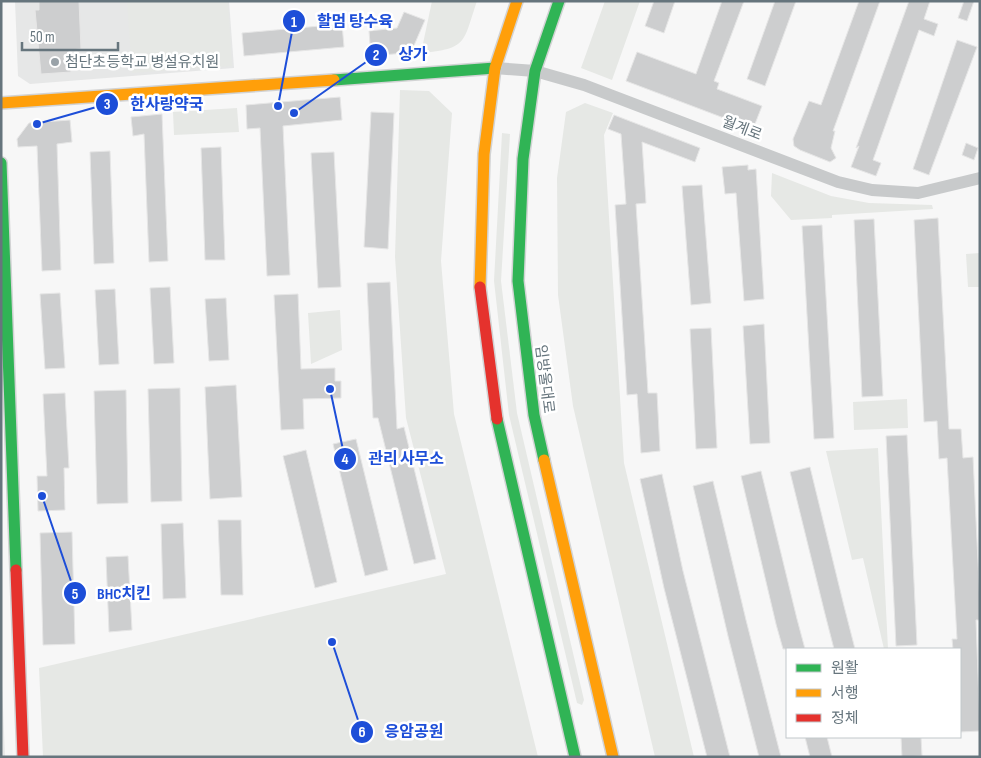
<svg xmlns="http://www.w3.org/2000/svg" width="981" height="758" font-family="'Sofia Sans Condensed','Noto Sans KR',sans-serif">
<rect width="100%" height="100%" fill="#f7f7f7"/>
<path fill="#e6e7e7" d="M15,1H229L234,68L30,84L18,76Z
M1,664L3,707L5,757H1Z"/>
<path fill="#e6e8e5" d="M127,1H228L232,66L132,73Z
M432,1H477C463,42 468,49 421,53Z
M605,1H640L612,80L581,68Z
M400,90L429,91L452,113L441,261L454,414L538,757H43L39,668L446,574L406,418L395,257Z
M585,103L613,113L604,135L624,463L694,757H655L573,406L558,295L557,178L566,112Z
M237,108L239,132L174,135L173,112Z
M502,133L510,134L501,281L517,413L584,700L582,705L577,703L509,415L494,281Z
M772,173L831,196L869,203L932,205L933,209L832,215V218L791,220L771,196Z
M980,253V287H968L966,254Z
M340,310L342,350L311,364L308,313Z
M907,399L908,428L854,430L853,402Z
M878,448L888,649H884L863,558L852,560L826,451Z"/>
<path fill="#cdcecf" stroke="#e6e6e6" d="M39,1H79L81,49L70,50L71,72L41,74L35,10H39Z
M654,1H675L664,33L645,26Z
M722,1H744L714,81L719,83L717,89L762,106L753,129L626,81L637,52L696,74Z
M775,1H796L765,86L747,79Z
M859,1H880L833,131H835L831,148L836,158L830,162L800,150L794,146L793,139L809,101L821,105Z
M909,1H930L924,19L938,24L934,36L919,30L873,160L881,163L876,176L851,167L859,146L856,148Z
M964,1H974L967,21L958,18Z
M404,12L425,20L412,50L405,53L371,56L369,31L397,28Z
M342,24L344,47L244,56L242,33Z
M957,40L977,47L929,175L913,169Z
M340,97L342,120L283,126L290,275L267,276L260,128L247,129L246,105Z
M371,112L394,113L388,249L364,247Z
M162,114L168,261L149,262L144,134L133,136L131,117Z
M614,115L700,148L695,162L642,142L646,203L636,204L648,393H657L660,451L641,453L637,394L627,395L615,205L626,204L621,134L608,129Z
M70,120L72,142L57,144L61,270L42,271L37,146L18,147L17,139L29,123Z
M966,143L978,148L974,160L962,155Z
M221,147L225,260H205L201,148Z
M110,151L114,263L94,264L90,152Z
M334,152L341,287L318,288L311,153Z
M748,165V170L756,169L764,299L744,301L736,193L725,194L722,167Z
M702,185L711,303L691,305L682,186Z
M938,218L949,429H961L963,458L973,457L980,604V620H976L980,731L960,732V649H953L952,639H957L947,458L939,459L937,421L924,422L914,220Z
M874,219L883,396L862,397L854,220Z
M822,225L834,438L814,439L802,226Z
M390,282L397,429L404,427L436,559L414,564L378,418H373L367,283Z
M170,287L174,363L154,364L150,288Z
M115,289L119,364L99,365L95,290Z
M60,293L65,368L45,369L40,294Z
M298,294L301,369L335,368V381H341V398L303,399L304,429L281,430L274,295Z
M226,298L229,360L209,361L205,299Z
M764,324L770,443L750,444L743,326Z
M711,328L717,448L696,449L690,329Z
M236,385L242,497L210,499L205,387Z
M180,388L182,501L151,502L148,389Z
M126,390L128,503L97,504L94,391Z
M65,393L69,468H64L65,510L38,511L37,476H47L43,394Z
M907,435L917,645L896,646L886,436Z
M356,439L388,570L365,576L333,444Z
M306,450L337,582L315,588L283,456Z
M810,467L844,606L855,649H834L824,610L790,472Z
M761,471L797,619L805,649H783L776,624L741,476Z
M662,474L683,571L730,757H707L664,588L640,479Z
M713,481L746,620L781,757H759L728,636L693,486Z
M218,520H241L243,595H221Z
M183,523L186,598L163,599L161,524Z
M72,532L75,644L43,645L40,533Z
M128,556L132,630L109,632L106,557Z
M805,737H827L832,757H810Z
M901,737H921L922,756L902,757Z"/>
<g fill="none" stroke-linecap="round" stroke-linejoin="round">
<defs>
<path id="fast" d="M334,80L495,68
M1,163L16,570
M497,419L575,757
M544,460L534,415L518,281L523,159L535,71L559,1"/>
<path id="slow" d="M1,103L334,80
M480,287L484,154L495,68L517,1
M544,460L613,757"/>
<path id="jam" d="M480,287L497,419
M16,570L23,757"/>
</defs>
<use href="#fast" stroke="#d2d3d4" stroke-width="14"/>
<use href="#slow" stroke="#d2d3d4" stroke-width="14"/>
<use href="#jam" stroke="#d2d3d4" stroke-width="14"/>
<path stroke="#c8cacb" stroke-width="12" d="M495,68L535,71L584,85L838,182L872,190L918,193L980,178"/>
<use href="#fast" stroke="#30b455" stroke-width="11"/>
<use href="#slow" stroke="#ff9f0a" stroke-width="11"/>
<use href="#jam" stroke="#e5322d" stroke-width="11"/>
</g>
<circle fill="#99a2a8" stroke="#fff" stroke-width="2" cx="55" cy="62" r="5"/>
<g text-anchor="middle" stroke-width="5" stroke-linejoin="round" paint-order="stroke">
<g font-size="15" fill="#66757d" stroke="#fff" text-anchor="start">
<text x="65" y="67">첨단초등학교 병설유치원</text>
</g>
<g font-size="15" fill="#66757d" stroke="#fff">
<text transform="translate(742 128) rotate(21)" y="5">월계로</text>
<text transform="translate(545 379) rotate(83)" y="5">임방울대로</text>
</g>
</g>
<path fill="none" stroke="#1d4ed8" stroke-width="2" d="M278 106L294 21M294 113L376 55M37 124L107 104M330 389L345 459M42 496L75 593M332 642L362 732"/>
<g fill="#1d4ed8" stroke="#fff" stroke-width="2">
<circle cx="278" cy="106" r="5"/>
<circle cx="294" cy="113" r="5"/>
<circle cx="37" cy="124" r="5"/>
<circle cx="330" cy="389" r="5"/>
<circle cx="42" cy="496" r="5"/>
<circle cx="332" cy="642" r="5"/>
<circle cx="294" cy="21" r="12"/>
<circle cx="376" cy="55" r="12"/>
<circle cx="107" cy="104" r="12"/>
<circle cx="345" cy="459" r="12"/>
<circle cx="75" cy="593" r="12"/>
<circle cx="362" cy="732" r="12"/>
</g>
<g font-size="15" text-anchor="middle" font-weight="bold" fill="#fff">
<text x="294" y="27">1</text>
<text x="376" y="60">2</text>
<text x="107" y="109">3</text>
<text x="345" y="464">4</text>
<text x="75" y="599">5</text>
<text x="362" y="737">6</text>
</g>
<g font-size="16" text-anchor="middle" font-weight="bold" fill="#1d4ed8" stroke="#fff" stroke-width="5" stroke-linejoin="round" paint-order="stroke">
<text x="355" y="27">할멈 탕수육</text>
<text x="413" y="60">상가</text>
<text x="167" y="110">한사랑약국</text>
<text x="406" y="464">관리 사무소</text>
<text x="124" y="599">BHC치킨</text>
<text x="414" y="737">응암공원</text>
</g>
<rect width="981" height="758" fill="none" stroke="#66757d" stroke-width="5"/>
<rect x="786" y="648" width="175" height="90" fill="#ffffff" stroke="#c2c8cb"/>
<rect x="796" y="664" width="25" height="8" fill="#30b455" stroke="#c2c8cb"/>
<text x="831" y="673" font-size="15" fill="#66757d">원활</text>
<rect x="796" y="689" width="25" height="8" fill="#ff9f0a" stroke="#c2c8cb"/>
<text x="831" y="698" font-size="15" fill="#66757d">서행</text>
<rect x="796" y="714" width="25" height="8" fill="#e5322d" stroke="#c2c8cb"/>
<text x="831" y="723" font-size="15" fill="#66757d">정체</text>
<path d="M22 42v8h96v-8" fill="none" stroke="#66757d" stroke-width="2.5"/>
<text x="30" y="42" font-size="15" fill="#66757d" stroke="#ffffff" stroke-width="4" paint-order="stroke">50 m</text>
</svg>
